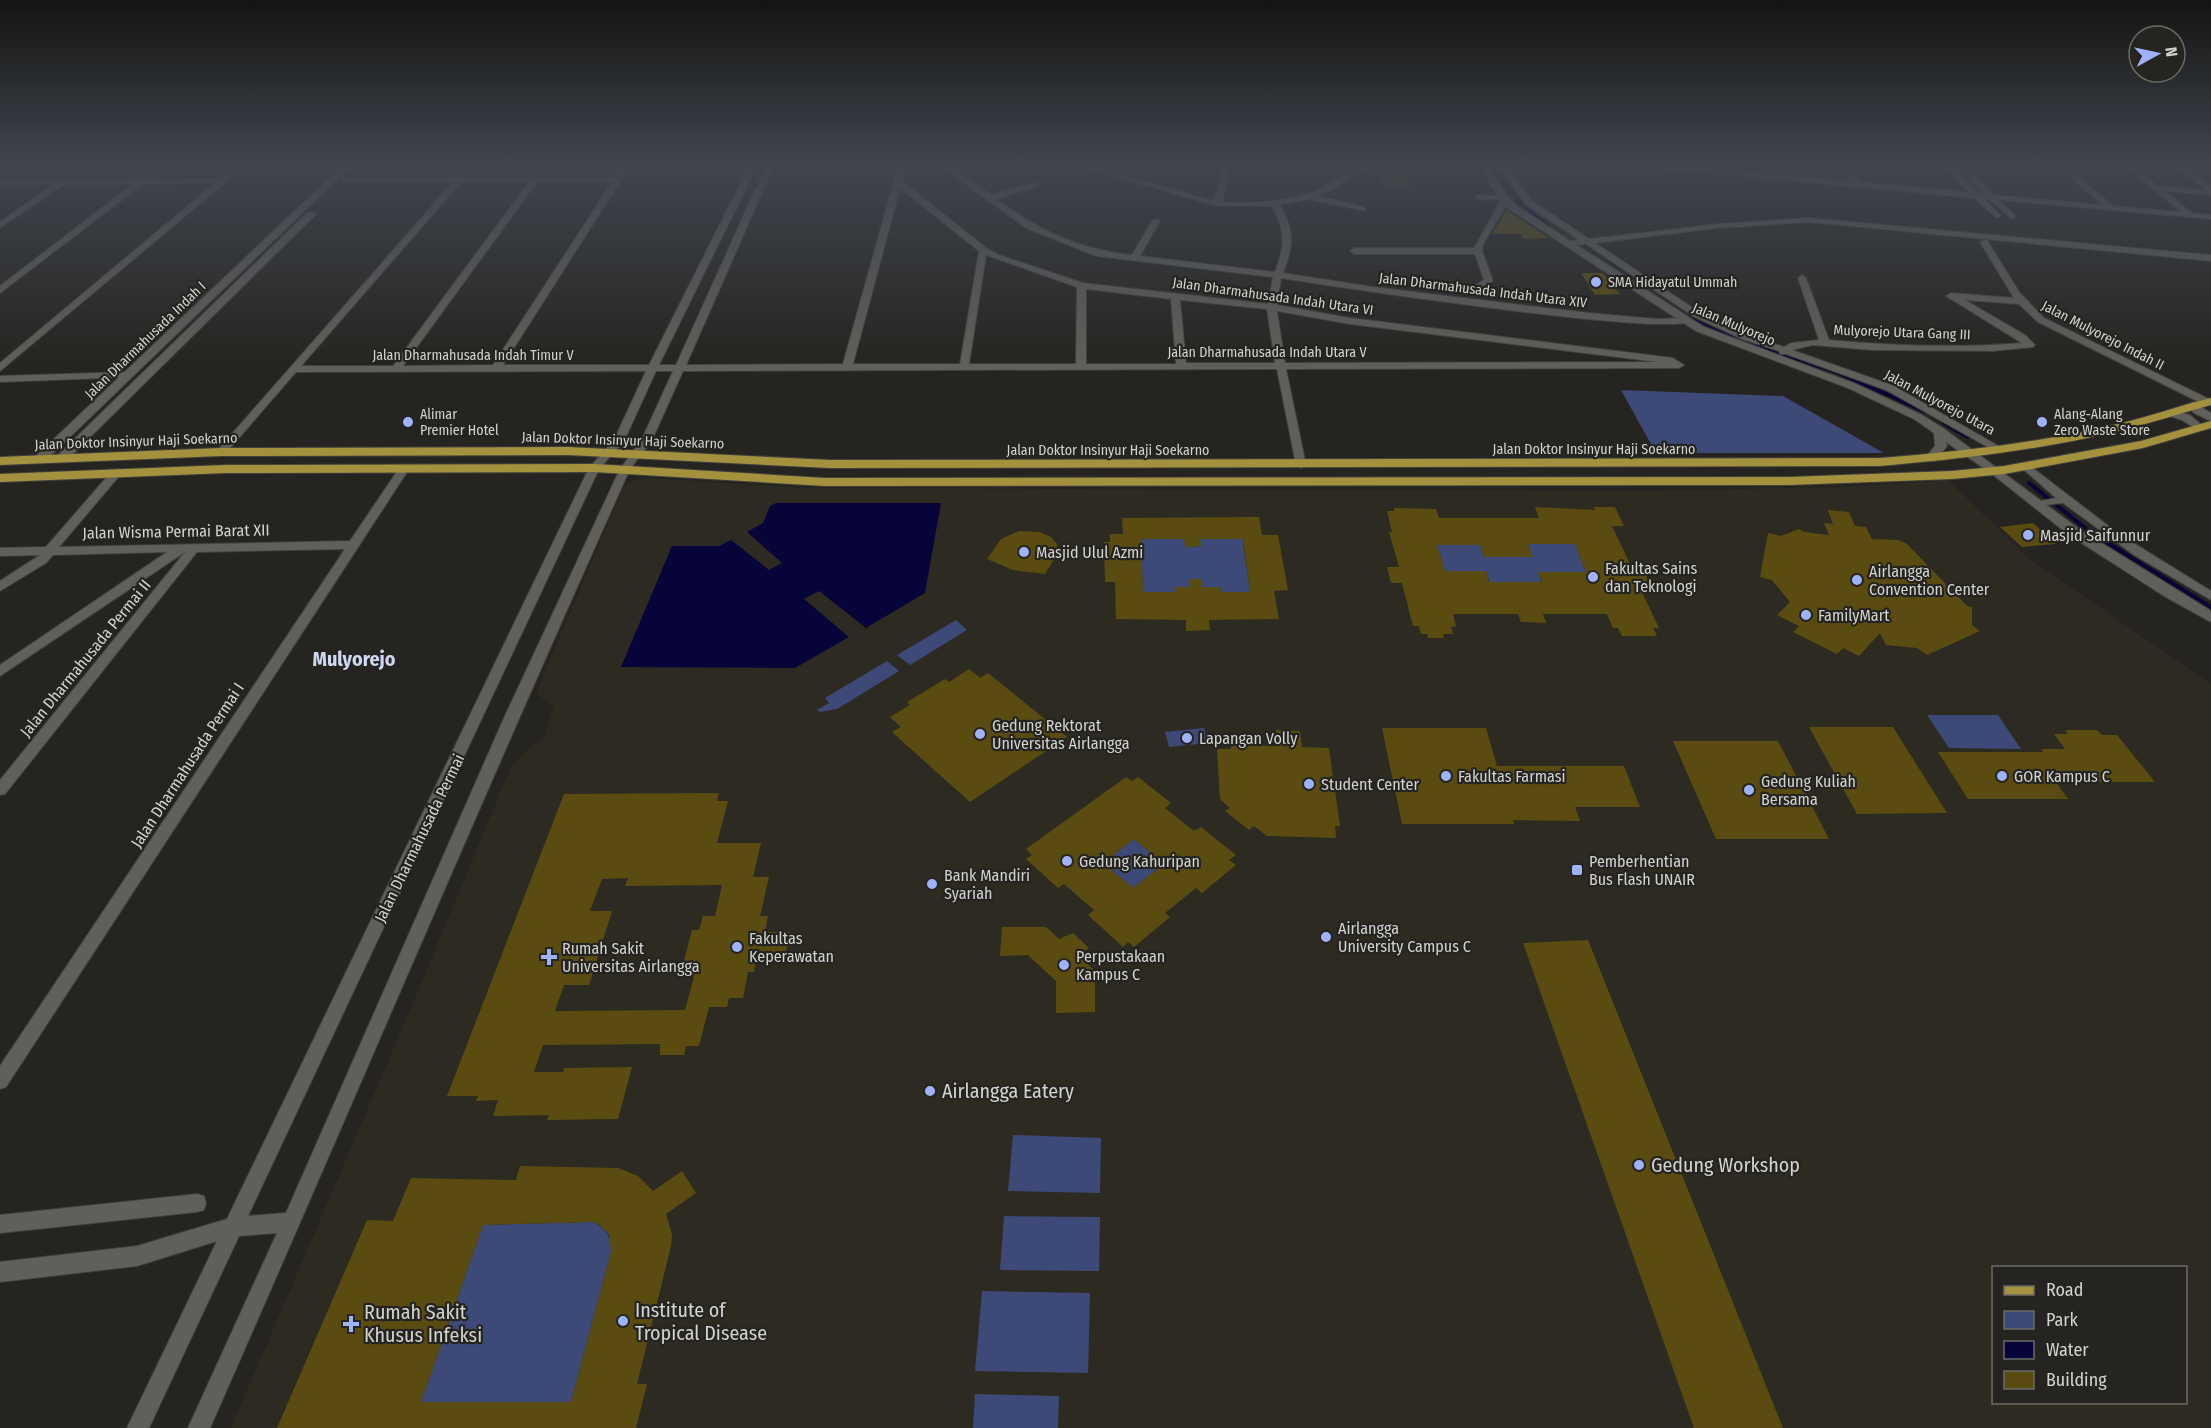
<svg xmlns="http://www.w3.org/2000/svg" width="2211" height="1428" font-family="'Fira Sans Condensed',sans-serif">
<rect width="100%" height="100%" fill="#252420"/>
<path fill="#2d2b21" fill-rule="evenodd" d="M650,478L801,488L1641,491L1847,487L1948,480L2028,558L2211,684V1428H231L406,1020L511,767L528,749L543,739L554,707L536,693L624,486L637,479ZM1994,1268H2186V1402H1994Z"/>
<path fill="#3d4977" d="M1621,390L1783,396L1884,453H1656Z
M1141,539H1184L1185,547L1200,546V539H1247L1243,543L1250,592H1221L1220,587H1202V580L1189,587H1176V595H1169V592H1143Z
M1528,544H1575L1586,572H1538L1544,589H1530L1527,582H1508L1492,589L1486,571H1445L1437,545H1480L1484,557H1532Z
M956,620L967,630L910,665L897,655Z
M887,661L899,671L837,709L820,712L817,710L829,703L825,698Z
M1927,715H1998L2021,749L1949,748Z
M1204,728L1208,743L1169,747L1165,732Z
M1134,839L1164,864L1133,888L1103,863Z
M1013,1135L1101,1138L1100,1193L1008,1191Z
M1004,1216L1100,1217L1099,1271L1000,1270Z
M592,1222C606,1227 612,1237 611,1252L571,1402H421L483,1225Z
M982,1291L1090,1293L1088,1373L975,1371Z
M975,1394L1059,1396L1058,1428H973Z"/>
<path fill="#060438" d="M776,503H941L925,593L866,628L819,591L804,599L849,637L795,668L621,667L672,546H719L731,540L769,570L782,563L747,532L763,523L770,506Z"/>
<g fill="none" stroke-linecap="round" stroke-linejoin="round">
<path stroke="#060438" stroke-width="3" d="M1493,166L1518,200L1549,227
M1690,318L1732,337L1841,374"/>
<path stroke="#060438" stroke-width="4" d="M1837,372L1924,411
M1944,423L1968,437
M2029,483L2090,532L2211,607"/>
</g>
<path fill="#5a4c11" fill-rule="evenodd" d="M1392,166L1397,173L1414,184L1388,189L1372,168Z
M1507,209L1511,213L1549,238L1524,239L1521,234H1492Z
M1581,273H1603L1620,294L1595,295Z
M1535,507L1595,510L1593,507H1615L1624,526H1612L1632,568H1642L1650,584H1638L1659,628H1653L1657,636H1622L1618,628H1613L1607,614H1543L1546,623L1521,622L1518,614H1453L1456,626L1451,627L1453,634H1443L1444,638H1428L1427,634H1421L1419,626H1413L1402,583H1391L1387,567H1399L1389,532H1392L1387,511H1394V508L1436,509L1439,518H1539ZM1528,544H1575L1586,572H1538L1542,582H1489L1486,571H1445L1437,545H1480L1484,557H1533Z
M1828,510L1849,512L1855,526L1866,527L1872,539L1898,540L1907,544L1967,606L1972,607V625L1980,631L1927,655L1917,648L1886,645L1880,633L1859,656L1843,648L1837,654L1793,632L1799,626L1777,615L1790,602L1772,580L1760,577L1768,533L1781,536L1799,529L1804,532L1829,535L1824,523L1833,524Z
M1259,517L1262,535H1278L1288,590L1274,591L1279,619L1209,620L1210,630L1186,631V620L1116,619L1115,582H1105L1104,542H1110V534H1123L1122,518ZM1141,539H1184L1185,547L1201,546L1200,539H1243L1250,592H1221L1220,587H1202V579H1189V587H1176V592H1143Z
M2033,523L2056,544L2022,547L2000,527Z
M1019,531L1039,532L1051,537L1057,544L1058,553L1045,574L1013,570L987,559L1001,539Z
M969,669L980,678L988,673L1067,737L970,802L892,732L901,727L890,717L910,705L907,702L945,679L949,682Z
M1809,727H1893L1947,813L1857,814Z
M1382,728H1486L1497,766H1624L1640,807H1575L1580,821L1513,820L1514,824H1402Z
M1276,730L1300,731L1302,747L1329,748L1340,826H1335L1336,838L1267,836L1254,826L1249,830L1225,811L1230,808L1220,799L1217,749H1231V745L1278,746Z
M2065,730H2097L2102,735H2117L2155,782H2056L2068,799H1968L1938,752H2043L2041,749H2065L2054,734H2068Z
M1673,741H1778L1829,839H1716Z
M1126,777L1132,781L1138,777L1171,803L1165,808L1194,831L1201,827L1236,855L1229,860L1236,865L1202,893L1196,888L1165,913L1170,917L1134,947L1128,942L1123,947L1088,915L1094,910L1064,884L1058,888L1026,859L1032,855L1026,849ZM1134,839L1164,864L1133,888L1103,863Z
M719,793L717,801H728L717,843H761L753,877H769L760,916H768L765,932H790L784,961H756L754,972H748L743,998H729L727,1007H709L699,1046H686L684,1055H660V1044L543,1045L534,1072H563L564,1068L632,1067L618,1119L547,1120L549,1115L493,1116L498,1100L476,1101L478,1096H447L564,794ZM628,878L625,886L722,885L715,916H703L699,930H692L684,961H690L686,977H694L685,1010L555,1011L564,985H589L612,911H590L602,879Z
M1002,927H1046L1059,939L1073,933L1089,948L1083,952L1088,956L1083,960L1095,971V1012L1056,1013V981L1028,955L1000,956Z
M1588,940L1694,1205L1783,1428H1694L1523,943Z
M520,1166L618,1168L638,1176L653,1191L682,1171L696,1193L666,1214L672,1235L671,1246L637,1384H647L636,1428H277L367,1220L393,1221L411,1178L516,1180ZM592,1222L600,1225L609,1234L611,1252L571,1402H421L483,1225Z"/>
<g fill="none" stroke-linecap="round" stroke-linejoin="round">
<defs>
<path id="street" d="M237,166H245L0,371V363L215,183L143,184L0,293V286L133,184H64L0,228V222L54,184H0V180L221,179Z
M622,166H630L503,365H649L749,166H757L659,365H676L766,166H774L686,365L843,364L898,166H906L902,181L986,248L999,255L1083,283L1268,304L1273,277L1096,256L1026,228L941,166H950L991,195L1038,182V186L996,199C1041,231 1077,249 1132,255L1152,221L1156,219L1160,221L1140,256L1275,272C1285,245 1286,232 1272,206H1217L1079,166H1090L1214,201L1220,180L1219,166H1227L1228,180L1222,202C1255,204 1289,202 1320,189C1336,182 1352,166 1371,166L1336,187L1317,196L1365,207V211L1308,199L1280,205C1295,232 1294,244 1283,273L1373,287L1589,313L1657,319L1686,318L1691,321C1668,337 1331,286 1281,278L1277,305L1350,318L1673,358L1684,365L1679,368L1286,369L1306,465L1301,468L1296,465L1277,369L683,371L652,440L630,469C486,788 351,1109 210,1428H188L277,1233L239,1236L149,1428H127L217,1241L137,1266L0,1282V1262L137,1246L227,1219L589,468L614,440L646,371L296,372L225,454L221,455L216,452L453,182H346L342,180L343,178H615ZM461,182H529L393,366H301ZM537,182H612L493,365L403,366ZM900,188L979,251L960,364H853ZM986,255L1077,287L1076,364H969ZM1086,289L1171,299L1176,364H1086ZM1180,300L1267,309L1275,363H1186ZM1277,311L1350,324L1658,362L1285,363ZM656,371H673L642,439L620,469L504,718L286,1213L248,1216L599,469L624,441Z
M1499,166H1507L1531,200L1589,239L1718,224L1809,218L2211,255V261L1809,222L1718,228L1595,243L1699,312L1748,335L1784,347L1791,343L1819,340L1798,278L1802,275L1806,278L1829,340C1893,346 1958,348 2022,343L1946,296L1951,293L2014,298L1980,242L1987,240L2019,292L2044,318L2211,400V404H2203L2038,322L2019,304L1965,300L2025,335L2035,345L2033,347L1993,351L1872,350L1813,345L1792,350L1894,386L2002,448L2001,450H1993L1886,390L1786,354H1780L1779,351L1742,339L1693,316L1586,244L1564,246V242L1579,240L1525,204Z
M1654,166H1679L1850,181L1837,166H1845L1860,182L1969,192L1943,166H1951L1979,193L1984,194L1957,166H1965L1994,195L2102,205L2058,166H2066L2113,206L2181,212L2125,166H2133L2158,186L2206,190L2175,166H2183L2211,186V195L2165,191L2192,213L2211,215V219L1999,200L2016,217L2012,219L1989,199L1984,198L2001,216L1997,218L1974,198L1658,168Z
M1476,195L1503,196L1509,201L1483,244L1482,251L1493,281L1481,288L1474,286L1484,280L1475,254H1354L1350,251L1354,248H1474L1501,200L1479,199L1475,197Z
M128,372L133,375L131,377L0,382V376Z
M2026,463L2119,534L2211,591V600L2134,555L2063,503L2035,506V502L2056,498L2022,468L2021,466Z
M404,466L409,469L6,1087L0,1089V1066L345,549L197,552L5,794L0,795V780L185,552L0,676V665L167,552L53,555L46,563L0,591V581L40,555L0,556V548L46,547L112,471L116,470L121,473L120,475L59,547L350,541L400,467Z
M197,1194L204,1196L206,1203L204,1210L197,1212L0,1233V1215Z"/>
<path id="secondary" d="M342,166H351L44,462H36V456Z
M1480,166H1488L1507,196L1518,207L1704,327L1856,384L1922,415L1943,428L2079,529L2211,611V622L2164,596L2069,535L1992,474L1946,442L1947,446L1935,461H1927L1925,458L1935,446L1934,433L1914,419L1848,388L1696,331L1512,211L1500,200Z
M308,212L316,214L66,461H58V455Z
M2193,402L2211,413V421L2194,413L2187,405Z
M2170,410L2190,415L2205,428L2199,431L2182,420L2166,415V411Z"/>
<path id="primary" d="M2211,398V405C2180,413 2149,424 2118,431C2040,450 1959,459 1880,466L830,468L568,455L221,456L0,465V457L221,448L568,447L830,460L1880,458C1958,452 2037,443 2113,425C2146,418 2178,406 2211,398Z
M2211,421V428L2143,448L2004,474L1952,479L1789,485L825,486L594,472L226,473L0,482V474L226,465L594,464L825,478L1789,477L1952,471L2004,466L2141,441Z"/>
</defs>
<use href="#street" stroke="#41403d" stroke-width="2"/>
<use href="#secondary" stroke="#41403d" stroke-width="2"/>
<use href="#primary" stroke="#41403d" stroke-width="2"/>
<use href="#street" fill="#605f5a" fill-rule="evenodd"/>
<use href="#secondary" fill="#605f5a" fill-rule="evenodd"/>
<use href="#primary" fill="#a4913d" fill-rule="evenodd"/>
</g>
<linearGradient id="sky" x2="0" y2="1"><stop stop-color="#141412"/><stop offset="0.45" stop-color="#40454e"/><stop offset="1" stop-color="#40454e" stop-opacity="0"/></linearGradient>
<rect width="2211" height="366" fill="url(#sky)"/>
<g fill="#9fb3fd" stroke="#252420" stroke-width="2">
<circle cx="1596" cy="282" r="6"/>
<circle cx="408" cy="422" r="6"/>
<circle cx="2042" cy="422" r="6"/>
<circle cx="2028" cy="535" r="6"/>
<circle cx="1024" cy="552" r="6"/>
<circle cx="1593" cy="577" r="6"/>
<circle cx="1857" cy="580" r="6"/>
<circle cx="1806" cy="615" r="6"/>
<circle cx="980" cy="734" r="6"/>
<circle cx="1187" cy="738" r="6"/>
<circle cx="1446" cy="776" r="6"/>
<circle cx="2002" cy="776" r="6"/>
<circle cx="1309" cy="784" r="6"/>
<circle cx="1749" cy="790" r="6"/>
<circle cx="1067" cy="861" r="6"/>
<rect x="1571" y="864" width="12" height="12" rx="3"/>
<circle cx="932" cy="884" r="6"/>
<circle cx="1326" cy="937" r="6"/>
<circle cx="737" cy="947" r="6"/>
<path d="M546 948h6v6h6v6h-6v6h-6v-6h-6v-6h6z"/>
<circle cx="1064" cy="965" r="6"/>
<circle cx="930" cy="1091" r="6"/>
<circle cx="1639" cy="1165" r="6"/>
<circle cx="623" cy="1321" r="6"/>
<path d="M348 1315h6v6h6v6h-6v6h-6v-6h-6v-6h6z"/>
</g>
<g text-anchor="middle" stroke-width="4.5" stroke-linejoin="round" paint-order="stroke">
<g font-size="14" fill="#d2d2cf" stroke="#252420" text-anchor="start">
<text x="1608" y="287">SMA Hidayatul Ummah</text>
<text x="420" y="419">Alimar<tspan x="420" dy="16">Premier Hotel</tspan></text>
<text x="2054" y="419">Alang-Alang<tspan x="2054" dy="16">Zero Waste Store</tspan></text>
</g>
<g font-size="14" fill="#d2d2cf" stroke="#252420">
<text transform="translate(1483 290) rotate(7)" y="5">Jalan Dharmahusada Indah Utara XIV</text>
<text transform="translate(1273 296) rotate(8)" y="5">Jalan Dharmahusada Indah Utara VI</text>
<text transform="translate(1734 324) rotate(23)" y="5">Jalan Mulyorejo</text>
<text transform="translate(1902 332) rotate(2)" y="5">Mulyorejo Utara Gang III</text>
<text transform="translate(2103 335) rotate(27)" y="5">Jalan Mulyorejo Indah II</text>
<text transform="translate(145 340) rotate(-44)" y="5">Jalan Dharmahusada Indah I</text>
<text x="1267" y="357">Jalan Dharmahusada Indah Utara V</text>
<text x="473" y="360">Jalan Dharmahusada Indah Timur V</text>
<text transform="translate(1940 402) rotate(28)" y="5">Jalan Mulyorejo Utara</text>
<text transform="translate(623 440) rotate(2)" y="5">Jalan Doktor Insinyur Haji Soekarno</text>
<text transform="translate(136 441) rotate(-2)" y="5">Jalan Doktor Insinyur Haji Soekarno</text>
<text x="1594" y="454">Jalan Doktor Insinyur Haji Soekarno</text>
<text x="1108" y="455">Jalan Doktor Insinyur Haji Soekarno</text>
</g>
<g font-size="16" fill="#d2d2cf" stroke="#252420">
<text transform="translate(176 531) rotate(-1)" y="6">Jalan Wisma Permai Barat XII</text>
<text transform="translate(85 658) rotate(-51)" y="6">Jalan Dharmahusada Permai II</text>
<text transform="translate(187 765) rotate(-57)" y="6">Jalan Dharmahusada Permai I</text>
<text transform="translate(419 838) rotate(-64)" y="6">Jalan Dharmahusada Permai</text>
</g>
<g font-size="16" fill="#d2d2cf" stroke="#252420" text-anchor="start">
<text x="2040" y="541">Masjid Saifunnur</text>
<text x="1036" y="558">Masjid Ulul Azmi</text>
<text x="1605" y="574">Fakultas Sains<tspan x="1605" dy="18">dan Teknologi</tspan></text>
<text x="1869" y="577">Airlangga<tspan x="1869" dy="18">Convention Center</tspan></text>
<text x="1818" y="621">FamilyMart</text>
<text x="992" y="731">Gedung Rektorat<tspan x="992" dy="18">Universitas Airlangga</tspan></text>
<text x="1199" y="744">Lapangan Volly</text>
<text x="1458" y="782">Fakultas Farmasi</text>
<text x="2014" y="782">GOR Kampus C</text>
<text x="1761" y="787">Gedung Kuliah<tspan x="1761" dy="18">Bersama</tspan></text>
<text x="1321" y="790">Student Center</text>
<text x="1079" y="867">Gedung Kahuripan</text>
<text x="1589" y="867">Pemberhentian<tspan x="1589" dy="18">Bus Flash UNAIR</tspan></text>
<text x="944" y="881">Bank Mandiri<tspan x="944" dy="18">Syariah</tspan></text>
<text x="1338" y="934">Airlangga<tspan x="1338" dy="18">University Campus C</tspan></text>
<text x="749" y="944">Fakultas<tspan x="749" dy="18">Keperawatan</tspan></text>
<text x="562" y="954">Rumah Sakit<tspan x="562" dy="18">Universitas Airlangga</tspan></text>
<text x="1076" y="962">Perpustakaan<tspan x="1076" dy="18">Kampus C</tspan></text>
</g>
<g font-size="20" font-weight="bold" fill="#cfd7f3" stroke="#252420">
<text x="354" y="666">Mulyorejo</text>
</g>
<g font-size="20" fill="#d2d2cf" stroke="#252420" text-anchor="start">
<text x="942" y="1098">Airlangga Eatery</text>
<text x="1651" y="1172">Gedung Workshop</text>
<text x="635" y="1317">Institute of<tspan x="635" dy="23">Tropical Disease</tspan></text>
<text x="364" y="1319">Rumah Sakit<tspan x="364" dy="23">Khusus Infeksi</tspan></text>
</g>
</g>
<rect x="1992" y="1266" width="195" height="138" fill="#252420" stroke="#6a6a66" stroke-width="1.5"/>
<rect x="2004" y="1286" width="30" height="9" fill="#a4913d" stroke="#6a6a66" stroke-width="1.5"/>
<text x="2046" y="1296" font-size="18" fill="#d2d2cf">Road</text>
<rect x="2004" y="1311" width="30" height="18" fill="#3d4977" stroke="#6a6a66" stroke-width="1.5"/>
<text x="2046" y="1326" font-size="18" fill="#d2d2cf">Park</text>
<rect x="2004" y="1341" width="30" height="18" fill="#060438" stroke="#6a6a66" stroke-width="1.5"/>
<text x="2046" y="1356" font-size="18" fill="#d2d2cf">Water</text>
<rect x="2004" y="1371" width="30" height="18" fill="#5a4c11" stroke="#6a6a66" stroke-width="1.5"/>
<text x="2046" y="1386" font-size="18" fill="#d2d2cf">Building</text>
<g transform="translate(2157 54) rotate(82)"><circle r="28" fill="#252420" stroke="#6a6a66" stroke-width="1.5"/>
<path d="M0-4.5L10 22L0 15L-10 22Z" fill="#9fb3fd"/>
<text y="-9" font-size="16" font-weight="bold" text-anchor="middle" fill="#d2d2cf">N</text>
</g>
</svg>
